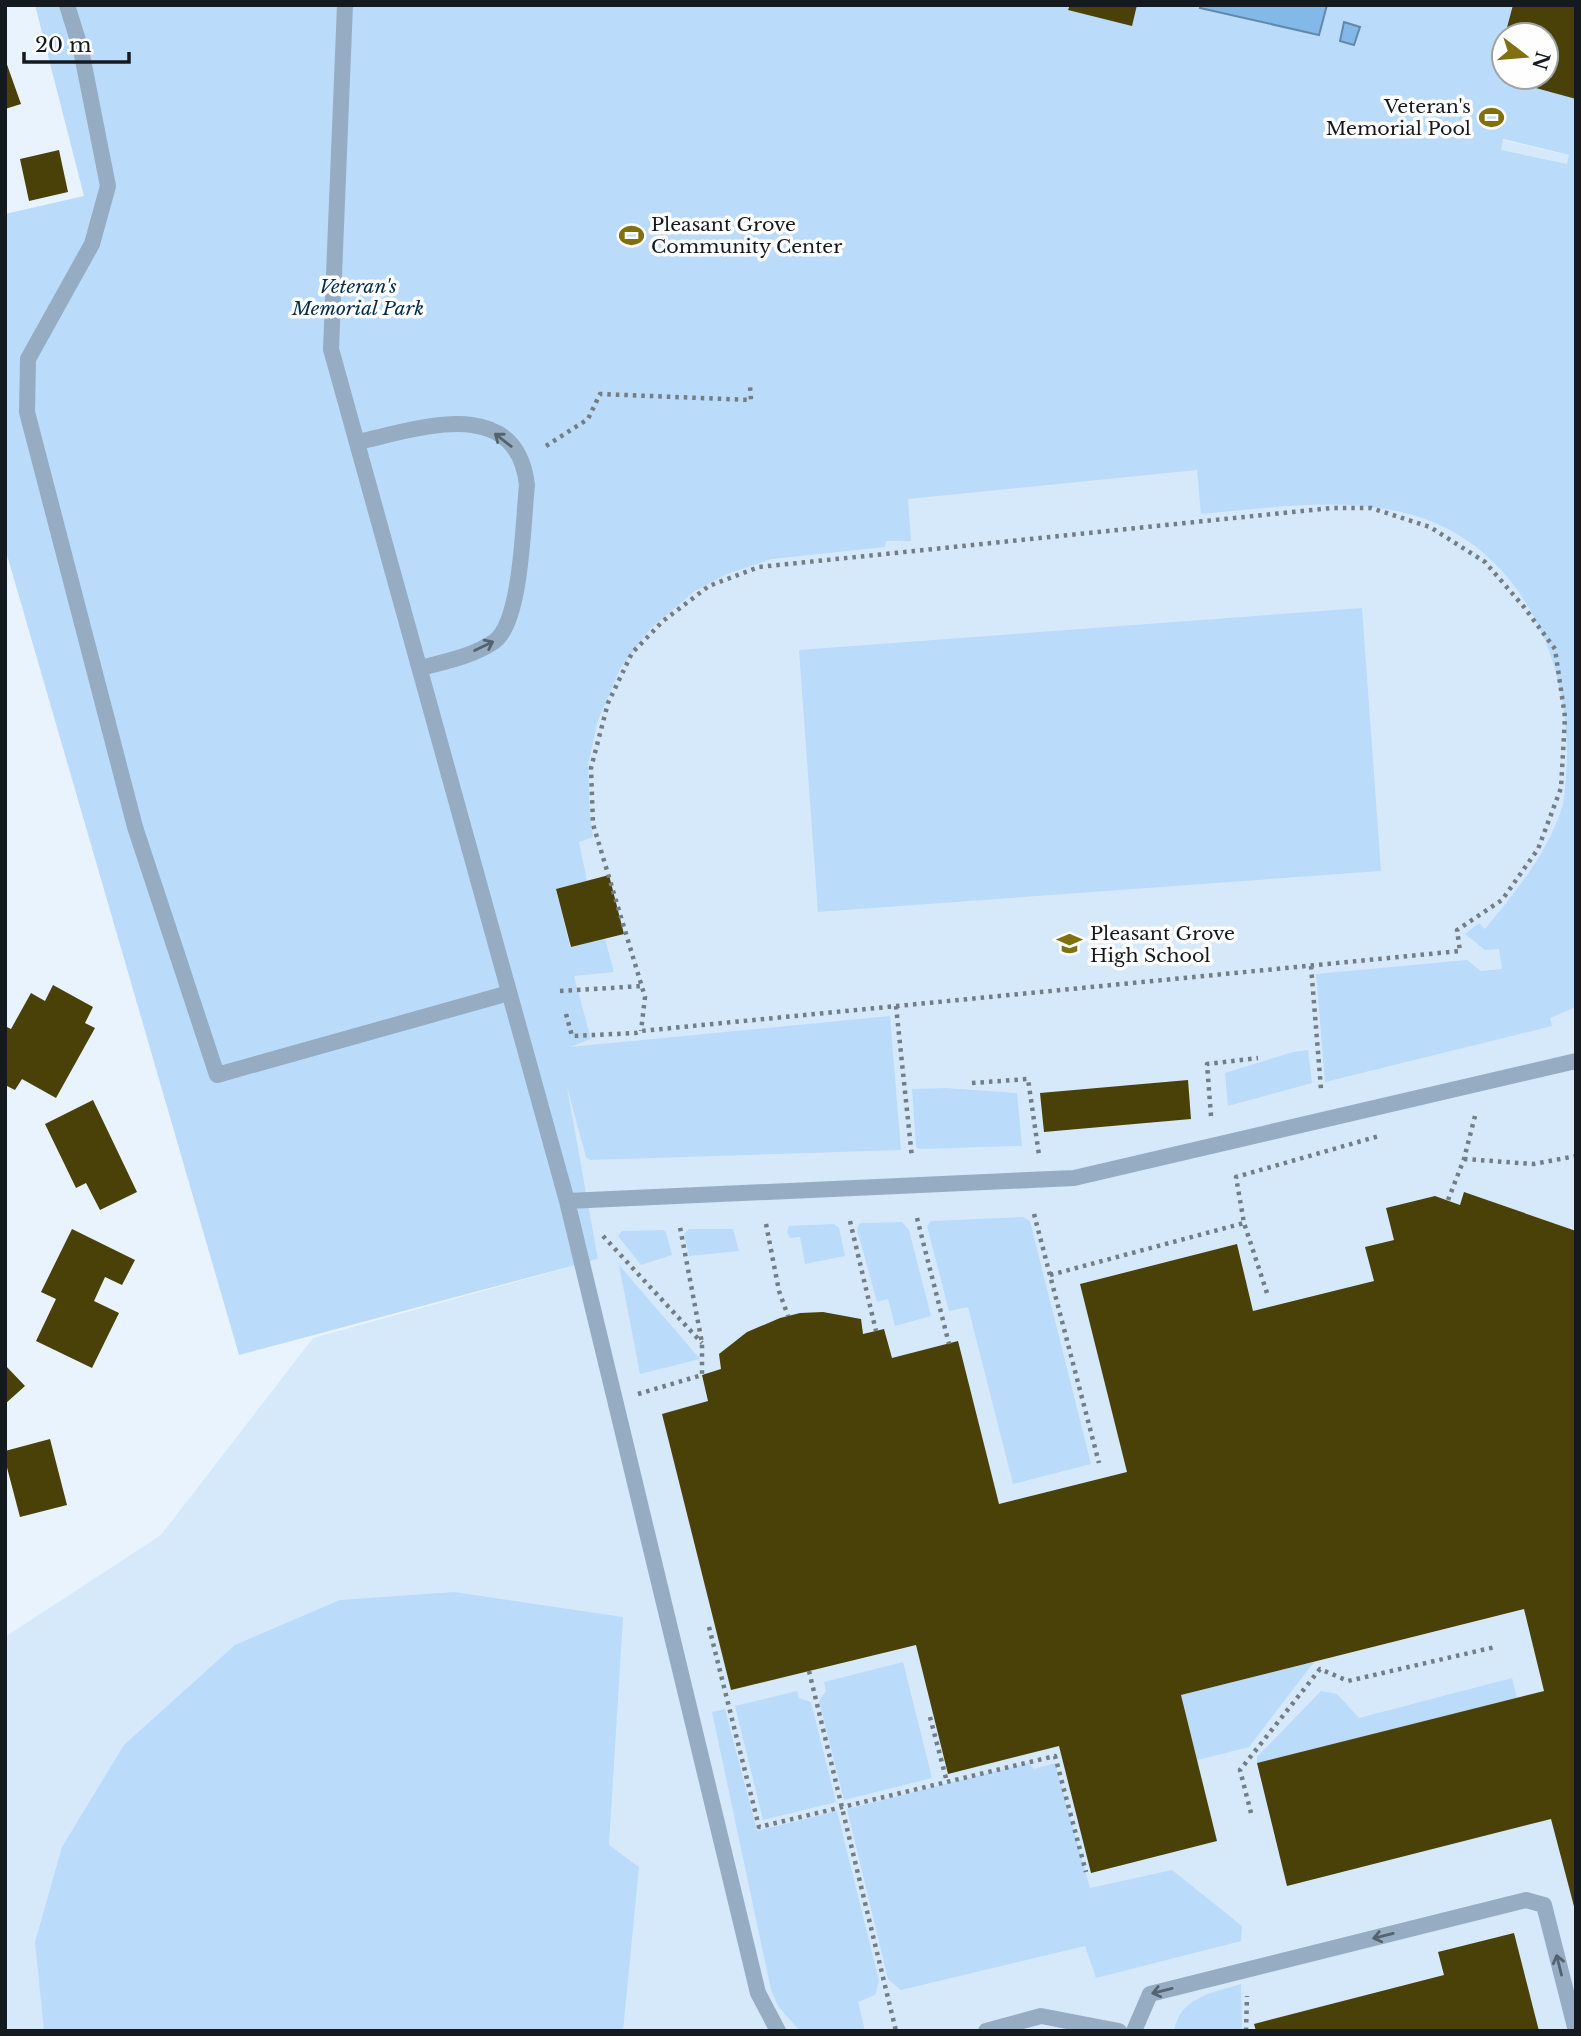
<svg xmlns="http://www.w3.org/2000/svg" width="1581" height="2036" font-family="'Libre Baskerville',serif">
<rect width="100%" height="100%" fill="#e8f3fd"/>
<path fill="#d6e9fb" d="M933,5L1576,157V2031H5V1637L161,1535L313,1338L598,1259L560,1050L591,1039L539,848L562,504Z"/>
<path fill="#bbdbfa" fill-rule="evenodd" d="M35,5H1576V1007L1550,1018L1552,1026L1325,1082L1316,974L1467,960L1481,971L1502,969L1499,949L1485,950L1465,934L1479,923L1485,929C1516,891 1549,852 1563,804C1581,691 1536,557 1422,518C1351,494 1274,508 1201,514L1197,470L908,499L911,541H886L885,547L772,559L727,574L695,591L650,629L620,669L597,723L588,766L590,815L593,837L579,842L587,881L556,889L570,947L605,939L614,972L574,976L591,1039L570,1047L890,1016L901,1150L590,1160L586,1157L567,1087L598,1259L239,1355L5,548V214L84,196ZM1504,35H1546V77H1504ZM1503,139L1569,155L1567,164L1501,150Z
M1362,608L1381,871L818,912L799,650Z
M1308,1050L1312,1083L1228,1106L1225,1073L1293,1052Z
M946,1088L1017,1093L1022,1146L919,1149L916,1147L912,1089Z
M1023,1217L1030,1221L1091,1464L1013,1484L968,1307L949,1311L927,1226L931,1221Z
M902,1222L909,1230L931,1316L895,1326L888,1299L877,1302L857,1229L859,1224L863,1223Z
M834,1224L839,1228L845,1256L805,1264L800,1237L790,1238L787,1232L789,1226Z
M689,1229H733L739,1251L689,1256L684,1234Z
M663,1230L666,1232L672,1255L641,1265L618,1236L622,1231Z
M619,1265L700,1359L640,1374Z
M454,1592L623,1617L609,1845L639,1867L623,2031H44L35,1942L62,1847L124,1745L235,1645L340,1600Z
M903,1662L932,1778L844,1800L819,1701L826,1691L824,1682Z
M1314,1662L1249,1747L1197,1760L1181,1695Z
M1512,1678L1517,1698L1257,1763V1757L1321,1691L1337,1694L1359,1718Z
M797,1691L799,1698L811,1702L836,1802L763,1820L735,1706Z
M725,1709L757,1831L837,1811L879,1981L875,1995L858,2002L865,2031H800L778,2006L771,1990L712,1712Z
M1029,1763L1034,1769L1055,1763L1090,1888L1172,1870L1242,1926L1241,1941L1096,1978L1085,1946L901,1990L888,1979L847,1809Z
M1241,1984L1242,2030L1174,2031C1180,1997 1212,1993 1241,1984Z"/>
<path fill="#83b9e9" stroke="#6289ad" stroke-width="2" d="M1201,5H1327L1319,35L1200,8Z
M1344,22L1360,27L1354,45L1340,41Z"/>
<path fill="#4a4109" d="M1070,5H1137L1132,26L1068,10Z
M1513,5H1576V99L1514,82L1516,77H1546V35H1505Z
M5,59L21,104L5,109Z
M59,150L68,192L29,201L20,159Z
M609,875L624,934L571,947L556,889Z
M53,985L93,1007L85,1023L95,1028L56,1098L22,1079L15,1090L5,1085V1026L11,1029L31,993L45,1001Z
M1188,1080L1191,1119L1044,1132L1040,1093Z
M93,1100L137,1192L100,1210L86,1183L76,1188L45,1124Z
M1464,1192L1576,1231V1914L1551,1819L1287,1886L1257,1763L1544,1691L1524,1609L1181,1695L1217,1841L1091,1873L1059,1746L948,1774L916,1645L731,1690L662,1414L708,1401L702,1375L721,1369L719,1354L747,1332L780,1318L800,1313L823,1312L861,1319L863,1334L884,1329L892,1358L958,1341L999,1504L1127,1472L1080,1284L1237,1244L1253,1311L1374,1281L1365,1247L1394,1240L1386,1208L1435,1196L1460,1205Z
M72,1229L135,1260L122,1285L105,1277L94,1301L119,1313L92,1368L36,1341L56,1299L41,1292Z
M5,1365L25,1386L5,1404Z
M50,1439L67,1505L20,1517L5,1460V1451Z
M1514,1933L1539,2031H1256L1254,2024L1444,1975L1438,1952Z"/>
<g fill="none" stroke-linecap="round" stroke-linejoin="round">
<path stroke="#747c84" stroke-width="4.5" stroke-dasharray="3.5 5" stroke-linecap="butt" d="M546,446L588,419L600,394L751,400L750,386
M1311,966L1321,1089
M560,991L642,986
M896,1006L912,1158
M566,1014L572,1036L636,1033L641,1031L1460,951L1457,930L1502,900L1538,849L1561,788L1565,717L1555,649L1524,607L1485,562L1430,527L1371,508H1331L759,567L709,586L663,621L632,653L608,703L591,768L593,824L645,997L641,1031
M972,1083L1028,1079L1039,1155
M1211,1116L1207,1064L1258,1058
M1464,1159L1534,1164L1576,1156
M1448,1200L1464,1159L1475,1116
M1034,1214L1099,1463
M917,1218L949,1344
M850,1221L876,1331
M766,1224L779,1291L788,1316
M603,1236L702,1343
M1050,1275L1244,1223
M1267,1293L1244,1223L1236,1177L1379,1136
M638,1394L702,1375V1343L680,1227
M709,1627L759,1827L1055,1756L1086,1872
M809,1671L896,2031
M930,1717L947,1782
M1251,1813L1240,1770L1320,1669L1348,1681L1495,1647
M1246,2031L1247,1996"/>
<path stroke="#95acc2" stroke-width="16" d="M67,5L81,50L108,186L92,244L28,359L27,412L135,827L217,1075L509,993
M345,5L331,349L567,1201L758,1993L778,2031
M357,442C416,430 516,392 527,485C523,520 522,620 495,641C474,656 444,662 420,668
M567,1201L1074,1178L1576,1061
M986,2031L1041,2016L1119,2031
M1134,2031L1150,1994L1526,1900L1544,1905L1576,2031"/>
</g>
<defs><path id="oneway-shaft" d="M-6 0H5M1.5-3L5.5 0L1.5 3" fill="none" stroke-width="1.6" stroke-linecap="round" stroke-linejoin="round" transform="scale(1.75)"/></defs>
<g stroke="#546371">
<use href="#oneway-shaft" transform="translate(503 440) rotate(-142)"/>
<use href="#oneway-shaft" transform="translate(484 646) rotate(-26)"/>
<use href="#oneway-shaft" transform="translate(1383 1936) rotate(166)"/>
<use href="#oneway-shaft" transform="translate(1559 1965) rotate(-104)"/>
<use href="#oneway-shaft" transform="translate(1162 1991) rotate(166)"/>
</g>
<defs>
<symbol id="stadium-bare" viewBox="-9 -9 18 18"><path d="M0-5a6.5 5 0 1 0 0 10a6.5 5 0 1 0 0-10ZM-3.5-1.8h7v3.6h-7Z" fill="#807010" stroke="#fefefe" stroke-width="2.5" paint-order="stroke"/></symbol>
<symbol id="school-bare" viewBox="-9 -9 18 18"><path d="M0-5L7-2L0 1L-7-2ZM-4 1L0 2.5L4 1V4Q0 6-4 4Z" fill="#807010" stroke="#fefefe" stroke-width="2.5" paint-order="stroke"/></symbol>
</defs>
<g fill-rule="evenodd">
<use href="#stadium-bare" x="1474" y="100" width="35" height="35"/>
<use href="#stadium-bare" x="614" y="218" width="35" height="35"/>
<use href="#school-bare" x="1052" y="926" width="35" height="35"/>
</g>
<g text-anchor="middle" stroke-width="7" stroke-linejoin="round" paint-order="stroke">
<g font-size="19" fill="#141a20" stroke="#fefefe" text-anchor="start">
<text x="1471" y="113" text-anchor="end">Veteran's<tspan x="1471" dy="22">Memorial Pool</tspan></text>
<text x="651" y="231">Pleasant Grove<tspan x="651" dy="22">Community Center</tspan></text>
<text x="1090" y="940">Pleasant Grove<tspan x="1090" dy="22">High School</tspan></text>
</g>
<g font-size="19" font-style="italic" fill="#032d4c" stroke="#fefefe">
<text x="358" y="293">Veteran's<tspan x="358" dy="22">Memorial Park</tspan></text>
</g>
</g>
<rect width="1581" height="2036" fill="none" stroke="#141a20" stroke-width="14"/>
<g transform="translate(1525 56) rotate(106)"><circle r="33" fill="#fefefe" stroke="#a0a3a5" stroke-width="2"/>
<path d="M0-5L12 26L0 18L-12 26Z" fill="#807010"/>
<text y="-10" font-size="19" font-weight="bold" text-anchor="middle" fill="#141a20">N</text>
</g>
<path d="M24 52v10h105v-10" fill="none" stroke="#141a20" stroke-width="3.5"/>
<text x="35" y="52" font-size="21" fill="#141a20" stroke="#fefefe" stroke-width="5" paint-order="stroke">20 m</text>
</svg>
